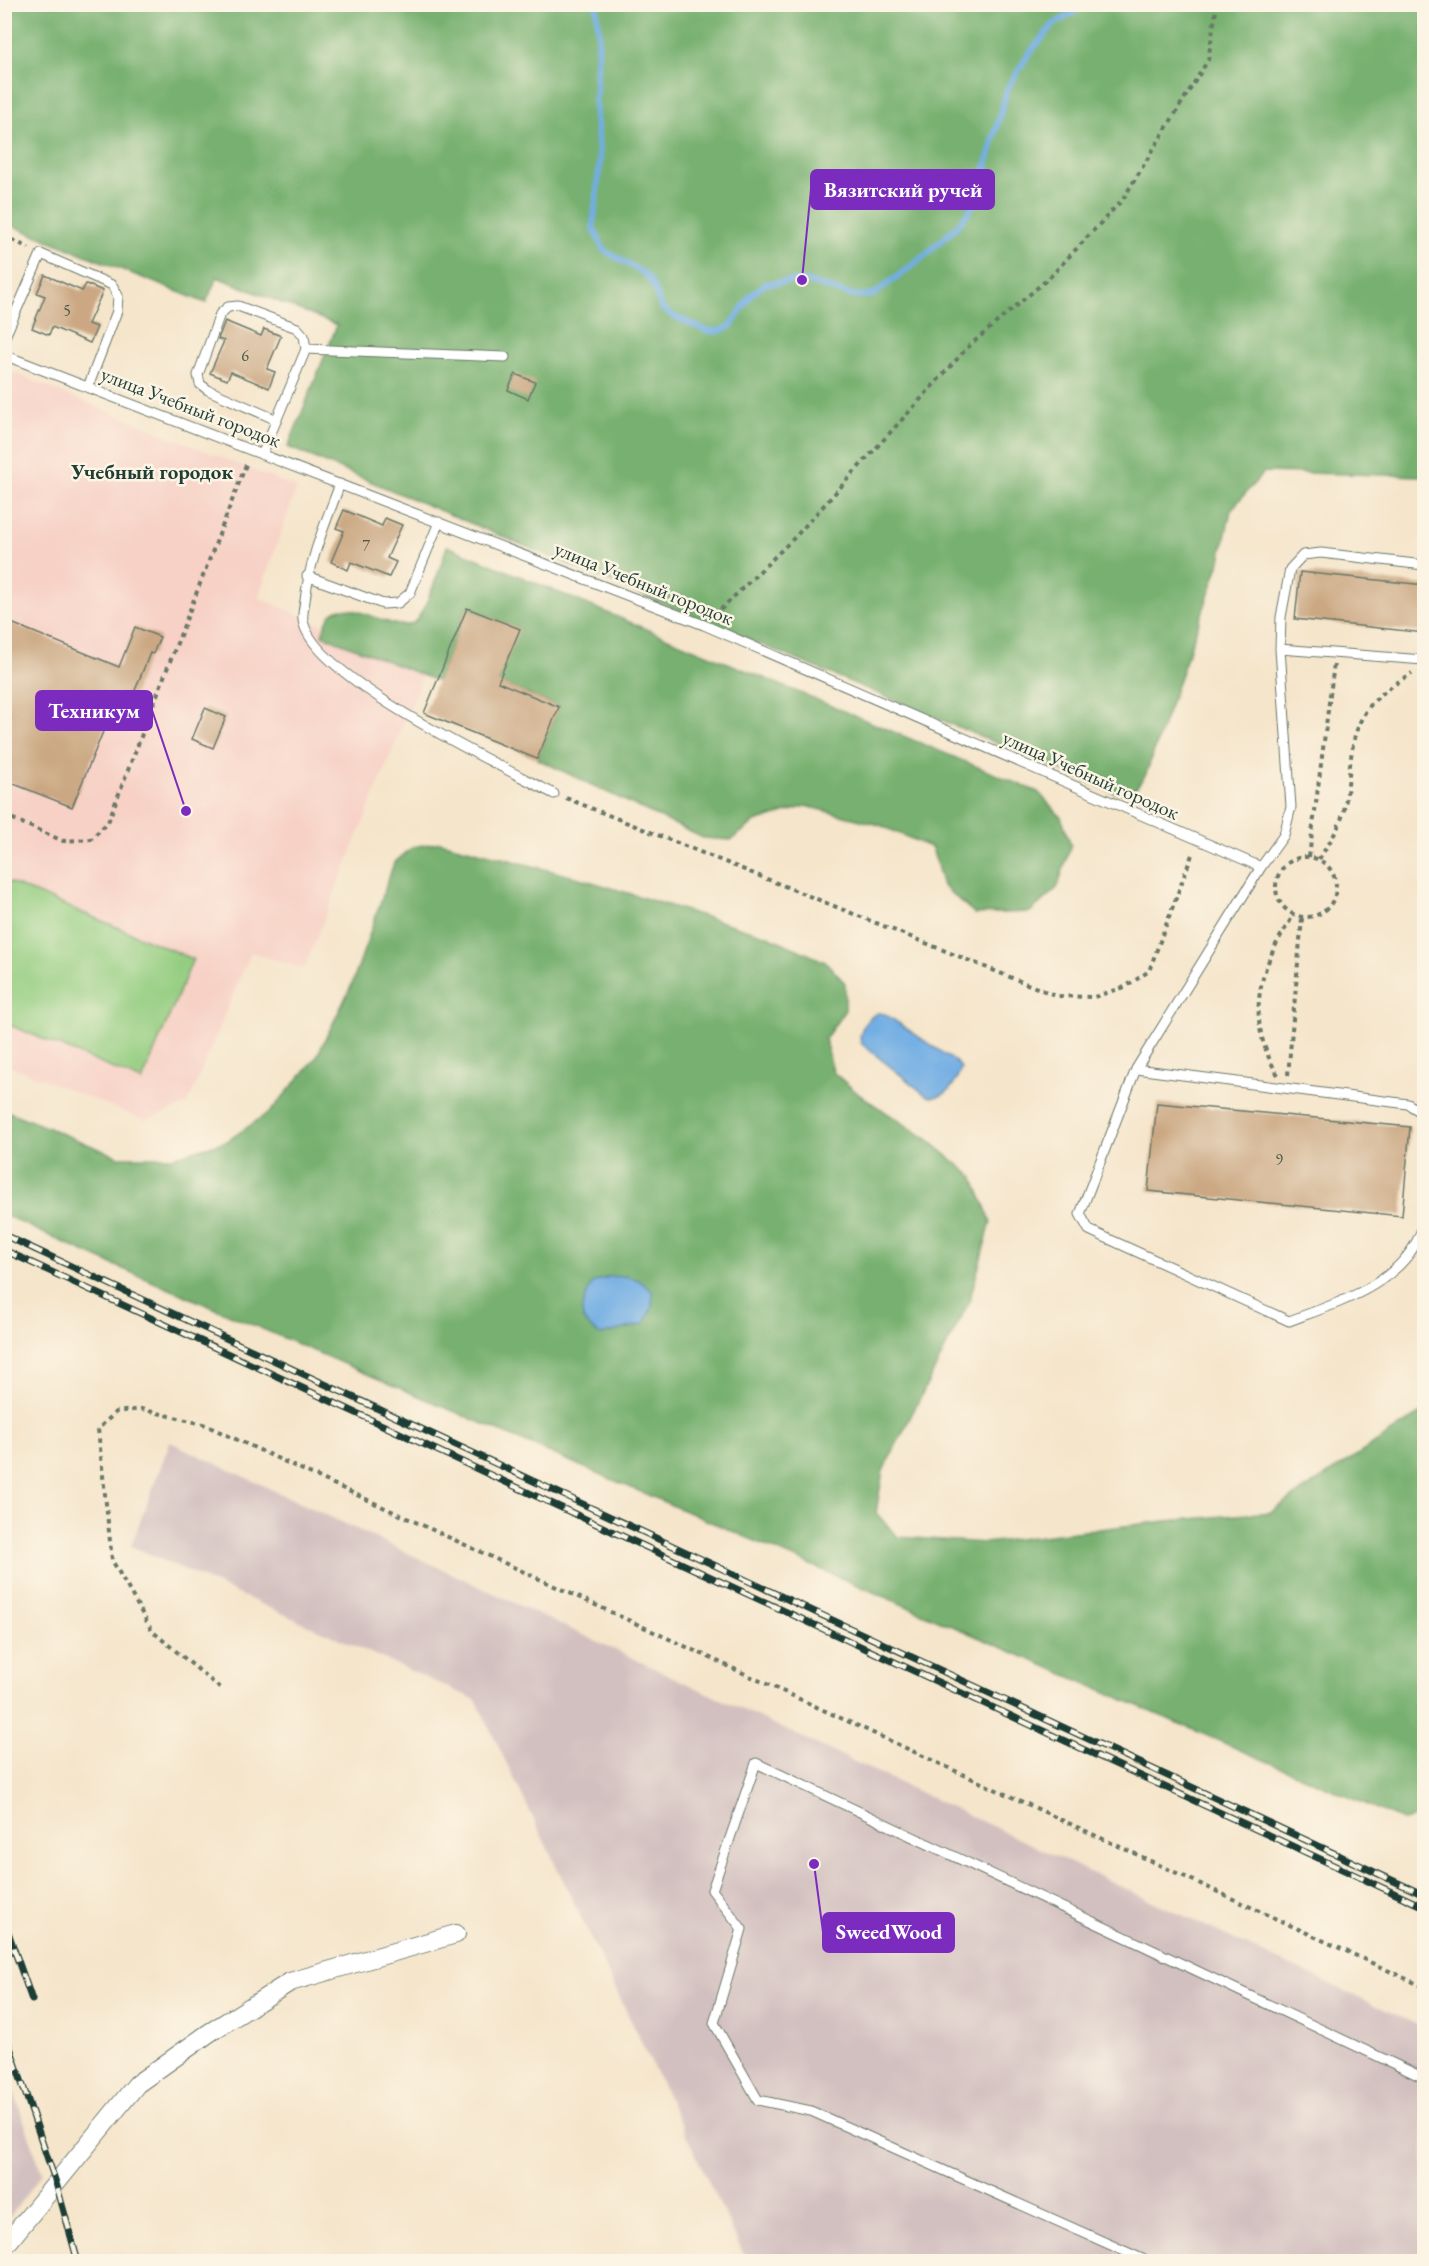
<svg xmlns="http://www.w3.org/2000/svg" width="1429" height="2266" font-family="'EB Garamond',serif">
<rect width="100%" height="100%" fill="#fcf5e5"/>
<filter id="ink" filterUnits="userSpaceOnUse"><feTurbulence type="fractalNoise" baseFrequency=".0167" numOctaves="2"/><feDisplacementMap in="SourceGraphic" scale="12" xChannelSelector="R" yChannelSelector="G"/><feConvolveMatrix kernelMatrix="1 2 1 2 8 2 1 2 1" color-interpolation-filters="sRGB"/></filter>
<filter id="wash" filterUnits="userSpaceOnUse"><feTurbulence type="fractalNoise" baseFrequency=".008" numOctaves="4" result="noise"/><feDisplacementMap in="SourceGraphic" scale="24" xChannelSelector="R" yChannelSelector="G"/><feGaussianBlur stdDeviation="1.35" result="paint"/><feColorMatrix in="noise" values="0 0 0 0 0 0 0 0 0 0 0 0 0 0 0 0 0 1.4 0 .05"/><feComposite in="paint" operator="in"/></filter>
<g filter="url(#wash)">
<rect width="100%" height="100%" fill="#f5e5cb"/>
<path fill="#f7d1c6" d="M4,369L297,488L258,597L425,670L304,969L251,952L187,1105L144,1120L5,1064Z"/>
<path fill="#d2bfbf" d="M170,1442L1424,2028V2261H747L476,1700L131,1546Z
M4,2063L42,2173L5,2223H4Z"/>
<path fill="#94cd81" stroke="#5a855a" stroke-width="1.5" d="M4,880L193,959L142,1081L5,1023Z"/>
<path fill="#77b06f" stroke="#4b7652" stroke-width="1.5" d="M5,5H1424V476L1264,472L1231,510L1219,565L1146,774L1135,789L1116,793L288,447L337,325L217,277L206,303L5,223L4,135L8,127L5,125Z
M447,546L1038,792L1061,817L1071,845L1057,888L1030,912L975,914L943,886L932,848L880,825L806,806L755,822L731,840L703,838L537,759L559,707L498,682L519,629L467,608L437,681L322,635C324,629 327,619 331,614C348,596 390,632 411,624C425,619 442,561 447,546Z
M440,842L579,878L768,936L826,962L845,983V1010L825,1039L833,1072L861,1096L927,1139L973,1177L991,1222L969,1302L883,1471L876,1513L898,1537L985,1543L1166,1521L1271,1512L1424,1411V1814L1405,1821L86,1253L5,1215V1110L119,1157H173L227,1141L271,1111L316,1058L353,982L394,863L413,847Z"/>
<path fill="#72aee4" stroke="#48768c" stroke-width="1.5" d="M878,1013L885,1014L956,1062L961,1068C956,1084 945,1101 927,1096L862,1044C856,1034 867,1017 878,1013Z
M625,1276L639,1280L653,1292L652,1308L644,1324L601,1335C574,1320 580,1305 593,1282L608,1277Z"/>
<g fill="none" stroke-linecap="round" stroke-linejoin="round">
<path stroke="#72aee4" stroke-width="6" d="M596,4L599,34L595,105L600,162L593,227L604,250L645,274L654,287L661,307L671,315L707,331H720L731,326L751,295L765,284L802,280L854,296L873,295L922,258L955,228L968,213L978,196L1007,89L1028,55L1053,25L1087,4"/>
</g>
<g id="blocks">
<path fill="#cba883" d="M45,275L82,291L86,284L103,291L88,324L97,327L90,343L52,327L49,335L32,328L45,296L37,293Z
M225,321L261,336L264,329L281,336L267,369L275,372L269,388L231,372L227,380L210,373L224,341L218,339Z
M515,374L535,382L528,399L508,390Z
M344,510L382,526L385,518L402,525L387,558L396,562L389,577L351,562L348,570L331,562L344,531L336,528Z
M1300,572L1425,585V633L1295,619Z
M467,608L520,629L498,682L559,707L537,759L424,713Z
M4,620L119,667L135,627L160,637L153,654L150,653L125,715L112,710L72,807L4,780Z
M205,708L226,717L213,748L192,739Z
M1157,1103L1410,1127L1402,1216L1148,1191Z"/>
</g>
</g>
<g filter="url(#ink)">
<use href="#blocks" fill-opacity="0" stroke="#6a7869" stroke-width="1.5"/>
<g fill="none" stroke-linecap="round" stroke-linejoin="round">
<defs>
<path id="service" d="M4,339L41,254L112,285L118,296L117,311L88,387
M4,355L704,625L1261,867
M277,420L208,390L200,384L198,375L220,314L228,307L238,306L297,328L304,336L306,349L505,357
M262,455L306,349
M340,484C326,522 309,560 305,601C304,607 302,614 303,620C311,677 502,766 554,794
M1424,565L1321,553L1303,555L1290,569L1281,617L1280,649L1291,807L1284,835L1261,867L1136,1069L1080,1214L1089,1230L1289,1321C1337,1303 1404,1284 1422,1229C1424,1223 1424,1216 1424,1211
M307,576L383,604L398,603L410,593L439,522
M1280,649L1424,660
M1136,1069L1408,1104L1424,1114
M1149,2262L811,2111L758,2100L714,2023L742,1929L712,1890L756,1763L1424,2078"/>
<path id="minor" d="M4,2247L137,2084L209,2033L290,1982L456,1934"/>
</defs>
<use href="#service" stroke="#6a7869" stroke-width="11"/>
<use href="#minor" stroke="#6a7869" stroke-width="20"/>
<path stroke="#6a7869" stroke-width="4" stroke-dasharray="4.5 4.5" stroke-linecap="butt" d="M4,236L29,248
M714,616L795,537L969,346L1050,277L1123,199L1208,60L1217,4
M566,798L1057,996L1094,997L1125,987L1149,971L1193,852
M4,815L63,841L91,839L108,822L247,462
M1276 887a30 30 0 1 1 60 0a30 30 0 1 1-60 0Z
M1309,857L1334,664
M1319,859C1329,843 1342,825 1345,805C1351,775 1348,738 1366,711C1378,694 1395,684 1412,673
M1278,1075C1244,1019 1258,967 1294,915
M1288,1075L1302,918
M220,1688L152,1631L112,1560L98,1429L116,1412L141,1409L203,1424L1424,1987"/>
<use href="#service" stroke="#fff" stroke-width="9"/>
<use href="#minor" stroke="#fff" stroke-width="18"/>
<defs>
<path id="rail" d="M4,1235L1424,1895
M4,1250L1424,1907
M4,1921L32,2000
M4,2030L56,2183L78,2262"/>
</defs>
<use href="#rail" stroke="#1f3d34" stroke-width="7"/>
<use href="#rail" stroke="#fcf5e5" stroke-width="4.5" stroke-dasharray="14" stroke-linecap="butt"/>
</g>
</g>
<g text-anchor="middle" stroke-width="5" stroke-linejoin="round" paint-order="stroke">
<g font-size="16" fill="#4a5848">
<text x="67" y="316">5</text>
<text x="245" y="361">6</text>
<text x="366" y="551">7</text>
<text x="1279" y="1165">9</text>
</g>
<g font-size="20" fill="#1f3d34" stroke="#fcf5e5">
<text transform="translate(191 407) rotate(21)" y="7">улица Учебный городок</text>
<text transform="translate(644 583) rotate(22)" y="7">улица Учебный городок</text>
<text transform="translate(1091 775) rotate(24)" y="7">улица Учебный городок</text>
</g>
<g font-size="21" font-weight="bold" fill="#1f3d34" stroke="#fcf5e5">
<text x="152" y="479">Учебный городок</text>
</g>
</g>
<path fill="none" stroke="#7b2cbf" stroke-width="2" d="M802 280L811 189M186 811L152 710M814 1864L823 1932"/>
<g fill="#7b2cbf" stroke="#fcf5e5" stroke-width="2">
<circle cx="802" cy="280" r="6"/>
<circle cx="186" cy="811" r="6"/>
<circle cx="814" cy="1864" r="6"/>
</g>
<g fill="#7b2cbf" stroke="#7b2cbf" stroke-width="2">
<rect x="811" y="170" width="183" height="39" rx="6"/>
<rect x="36" y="691" width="116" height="39" rx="6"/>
<rect x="823" y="1913" width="131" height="39" rx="6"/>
</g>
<g font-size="21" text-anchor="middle" font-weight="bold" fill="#fff">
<text x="903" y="197">Вязитский ручей</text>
<text x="94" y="718">Техникум</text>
<text x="889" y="1939">SweedWood</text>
</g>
<rect width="1429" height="2266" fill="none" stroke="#fcf5e5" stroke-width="24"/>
</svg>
